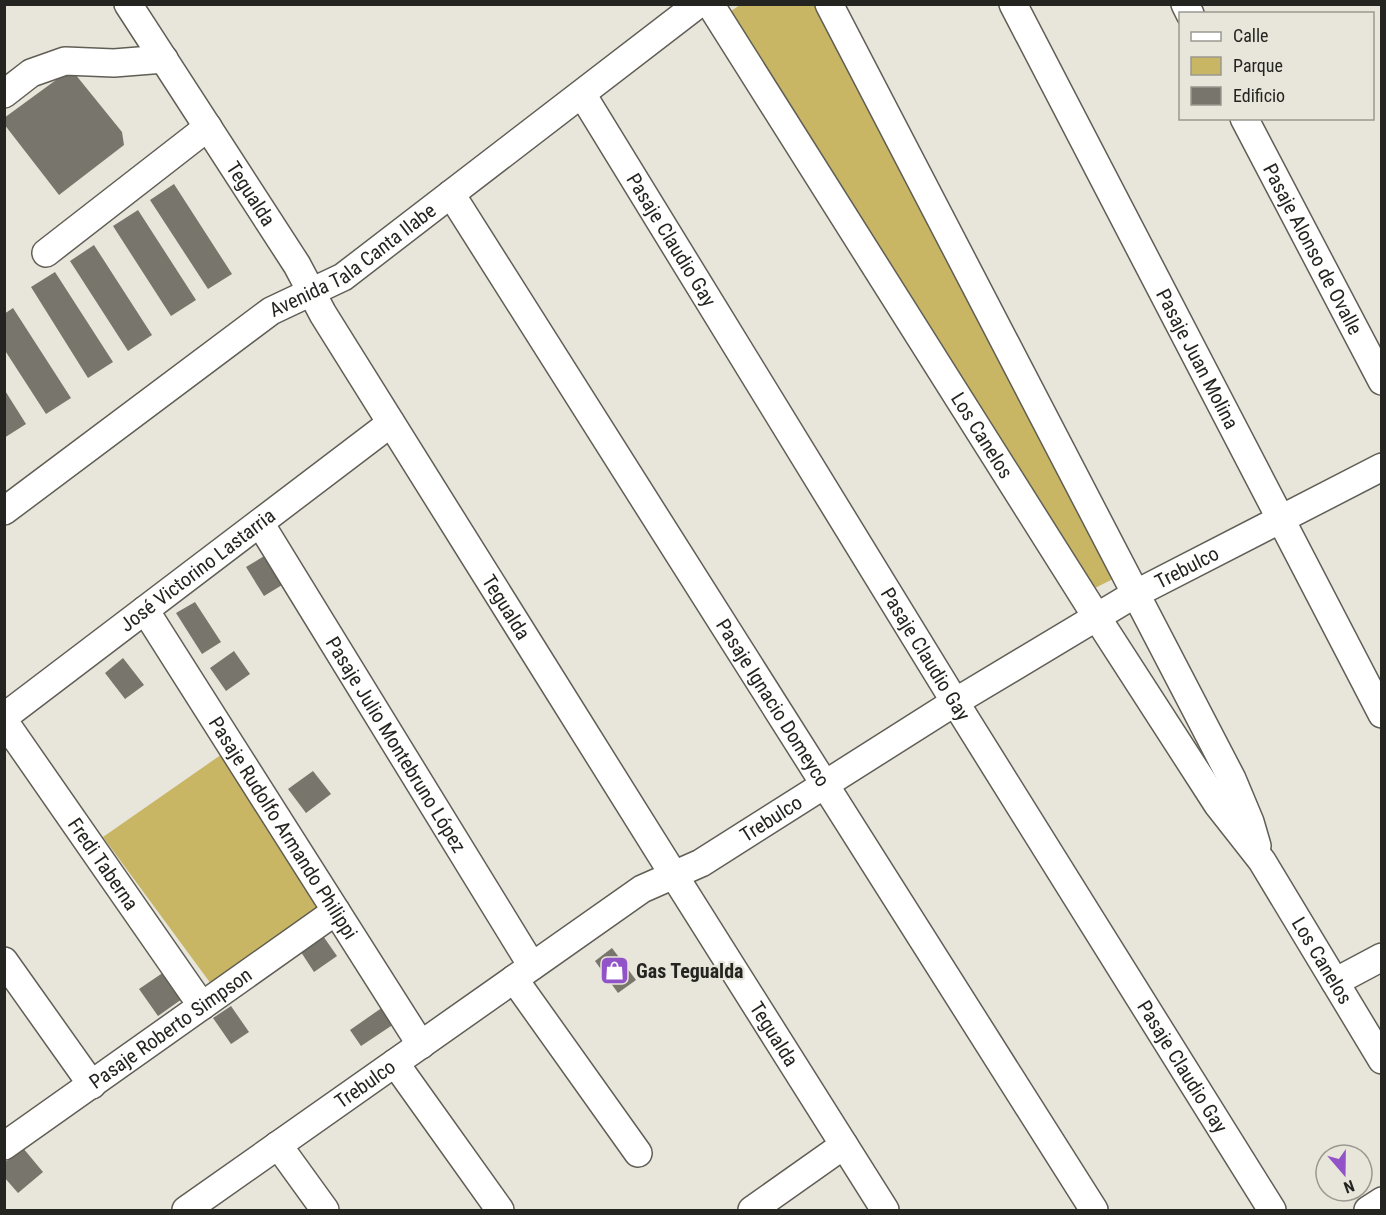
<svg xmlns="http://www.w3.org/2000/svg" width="1386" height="1215" font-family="'Roboto Condensed',sans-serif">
<rect width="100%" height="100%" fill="#e8e5db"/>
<path fill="#c9b664" d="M740,5H816L1113,579L1093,589L728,13Z
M225,752L323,908L214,988L103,837Z"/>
<path fill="#77756c" d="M71,69L122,132L124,145L59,195L4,124V118Z
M174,184L232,274L208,289L150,200Z
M138,210L196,300L171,316L113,226Z
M94,245L152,335L128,351L70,261Z
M55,272L113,362L88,378L31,287Z
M13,308L71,398L46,414L4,349V314Z
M4,389L26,424L4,438Z
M269,553L287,582L264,596L246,567Z
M195,602L221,642L202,654L176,613Z
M234,651L250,674L226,691L210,668Z
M123,658L144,685L125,699L105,673Z
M313,771L331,794L306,813L288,789Z
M321,933L337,956L314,972L299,949Z
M612,948L636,980L618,993L595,961Z
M164,972L182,999L158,1016L139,989Z
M231,1006L249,1032L231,1044L213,1018Z
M383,1007L394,1024L361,1046L350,1030Z
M23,1148L43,1172L18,1193L4,1177V1163Z"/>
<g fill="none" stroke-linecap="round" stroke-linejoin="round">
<defs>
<g id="minor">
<path id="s1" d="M128,4L297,265L323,314L660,853L885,1210"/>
<path id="s2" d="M710,4L1096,616L1218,805L1262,861L1382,1060"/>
<path d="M829,4L1232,779L1250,822L1257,846"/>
<path id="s3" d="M1013,4L1382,714"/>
<path d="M1185,4L1190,14"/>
<path d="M4,94L31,73L65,61L114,63L164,59"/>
<path id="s4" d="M582,94L955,702L1272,1210"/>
<path id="s5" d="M1244,118L1382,381"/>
<path id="s6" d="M451,194L1094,1210"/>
<path d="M46,253L208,127"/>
<path id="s7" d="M4,511L271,311L343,277L698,4"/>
<path id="s8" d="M260,523L532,966"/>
<path id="s9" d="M145,610L421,1045"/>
<path id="s10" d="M4,717L391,423"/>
<path id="s11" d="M4,721L202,1006"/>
<path d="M4,961L92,1085"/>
<path d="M514,979L638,1153"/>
<path d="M1335,982L1382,957"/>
<path d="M395,1063L500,1210"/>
<path d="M278,1145L325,1210"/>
<path id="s12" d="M4,1146L336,911"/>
<path id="s13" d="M186,1210L642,889L701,863L955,702L1135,594L1382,467"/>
<path d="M752,1210L844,1145"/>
<path d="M1368,1210L1382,1201"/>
</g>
</defs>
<use href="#minor" stroke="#605e55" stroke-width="30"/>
<use href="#minor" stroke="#fff" stroke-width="27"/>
</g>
<defs>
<symbol id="shop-square" viewBox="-11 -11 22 22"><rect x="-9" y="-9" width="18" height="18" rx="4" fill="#9253c9" stroke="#e8e5db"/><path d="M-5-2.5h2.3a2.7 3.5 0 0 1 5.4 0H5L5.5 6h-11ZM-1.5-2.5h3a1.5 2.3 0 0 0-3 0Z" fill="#fff"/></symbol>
</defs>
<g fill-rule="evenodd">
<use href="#shop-square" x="598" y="954" width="33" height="33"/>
</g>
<g text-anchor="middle" stroke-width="4.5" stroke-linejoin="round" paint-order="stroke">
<g font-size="20" fill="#242420" stroke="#e8e5db">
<text dy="7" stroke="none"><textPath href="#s1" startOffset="226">Tegualda</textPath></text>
<text dy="7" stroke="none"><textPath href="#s4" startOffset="171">Pasaje Claudio Gay</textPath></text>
<text dy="7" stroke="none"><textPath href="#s5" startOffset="148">Pasaje Alonso de Ovalle</textPath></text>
<text dy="7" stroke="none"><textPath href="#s7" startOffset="430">Avenida Tala Canta Ilabe</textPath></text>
<text dy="7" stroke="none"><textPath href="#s3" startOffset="400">Pasaje Juan Molina</textPath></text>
<text dy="7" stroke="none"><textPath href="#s2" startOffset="510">Los Canelos</textPath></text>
<text dy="7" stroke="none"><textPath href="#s13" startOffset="1191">Trebulco</textPath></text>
<text dy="7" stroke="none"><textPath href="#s10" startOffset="243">José Victorino Lastarria</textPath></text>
<text dy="7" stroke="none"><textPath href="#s1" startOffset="712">Tegualda</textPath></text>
<text dy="7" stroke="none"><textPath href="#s4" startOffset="657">Pasaje Claudio Gay</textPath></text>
<text dy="7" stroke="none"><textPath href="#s6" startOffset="602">Pasaje Ignacio Domeyco</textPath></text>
<text dy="7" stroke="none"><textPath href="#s8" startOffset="260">Pasaje Julio Montebruno López</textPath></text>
<text dy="7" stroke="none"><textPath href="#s13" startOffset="705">Trebulco</textPath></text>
<text dy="7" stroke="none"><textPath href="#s9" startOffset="258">Pasaje Rudolfo Armando Philippi</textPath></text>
<text dy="7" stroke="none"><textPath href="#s11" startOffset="174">Fredi Taberna</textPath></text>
<text dy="7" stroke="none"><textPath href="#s2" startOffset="1136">Los Canelos</textPath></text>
<text dy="7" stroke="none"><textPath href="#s12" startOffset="204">Pasaje Roberto Simpson</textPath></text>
<text dy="7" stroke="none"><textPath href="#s1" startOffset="1216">Tegualda</textPath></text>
<text dy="7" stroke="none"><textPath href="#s4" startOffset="1143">Pasaje Claudio Gay</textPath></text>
<text dy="7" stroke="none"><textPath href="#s13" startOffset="219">Trebulco</textPath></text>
</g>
<g font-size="20" font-weight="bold" fill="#242420" stroke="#e8e5db" text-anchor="start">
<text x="636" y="978">Gas Tegualda</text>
</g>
</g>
<rect width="1386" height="1215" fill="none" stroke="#242420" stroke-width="12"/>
<rect x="1179" y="12" width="195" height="108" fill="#e8e5db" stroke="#9a9890" stroke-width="1.5"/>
<rect x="1191" y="32" width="30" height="9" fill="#ffffff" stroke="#9a9890" stroke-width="1.5"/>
<text x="1233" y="42" font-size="18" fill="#242420">Calle</text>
<rect x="1191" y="57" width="30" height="18" fill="#c9b664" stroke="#9a9890" stroke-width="1.5"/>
<text x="1233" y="72" font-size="18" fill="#242420">Parque</text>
<rect x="1191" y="87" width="30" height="18" fill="#77756c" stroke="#9a9890" stroke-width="1.5"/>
<text x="1233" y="102" font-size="18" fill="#242420">Edificio</text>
<g transform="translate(1344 1173) rotate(160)"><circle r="28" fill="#e8e5db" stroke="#9a9890" stroke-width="1.5"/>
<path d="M0-4.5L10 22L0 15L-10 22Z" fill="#9253c9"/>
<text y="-9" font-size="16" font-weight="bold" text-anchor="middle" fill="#242420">N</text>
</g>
</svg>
